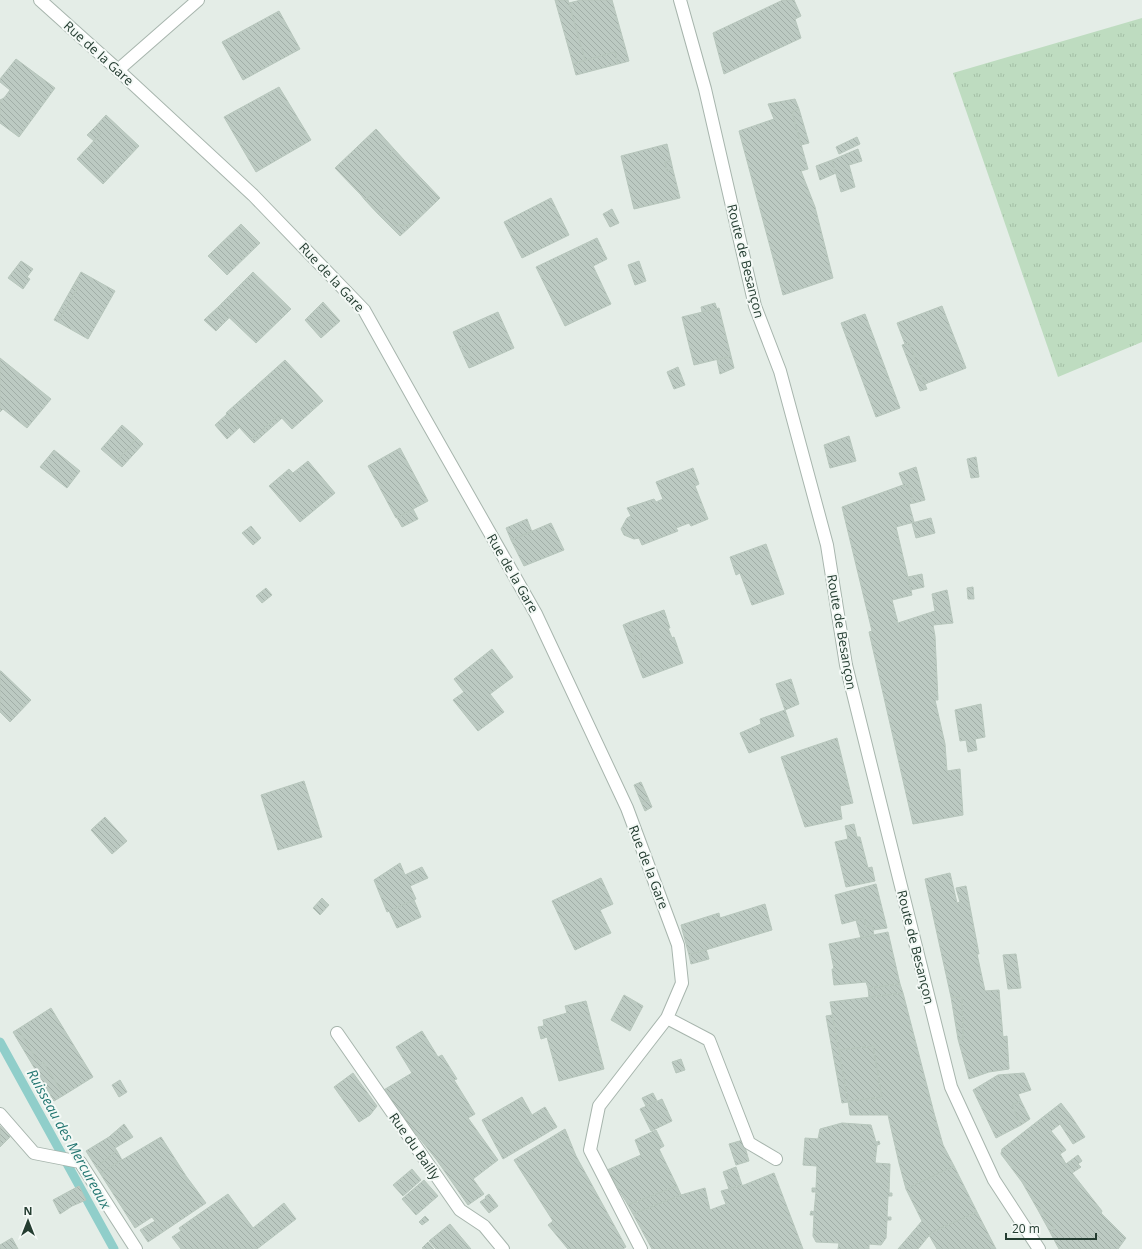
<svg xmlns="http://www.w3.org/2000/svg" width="1142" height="1249" font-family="'Open Sans',sans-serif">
<defs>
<pattern id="grass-tufts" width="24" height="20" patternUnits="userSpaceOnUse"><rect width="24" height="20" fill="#bedcc0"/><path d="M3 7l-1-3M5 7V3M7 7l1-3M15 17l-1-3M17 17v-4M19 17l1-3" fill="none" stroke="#a3bea5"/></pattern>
<pattern id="building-back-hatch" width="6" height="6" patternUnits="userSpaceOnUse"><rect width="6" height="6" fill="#bccac2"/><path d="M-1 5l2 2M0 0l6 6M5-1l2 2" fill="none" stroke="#a1aea7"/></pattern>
</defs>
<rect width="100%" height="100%" fill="#e4ede7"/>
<path fill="url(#grass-tufts)" d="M1142,18V342L1058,377L953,73Z"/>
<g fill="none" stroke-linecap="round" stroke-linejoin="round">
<path stroke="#90ceca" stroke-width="9" d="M0,1042L114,1249"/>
</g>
<path fill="url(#building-back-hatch)" stroke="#b7c6bc" d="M555,0H568L585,60L573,64Z
M581,0H612L629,61L618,64L615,52L585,60L569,3Z
M783,0H794L801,16L795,19L801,38L724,74L713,33Z
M279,11L300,49L243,80L222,42Z
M615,52L618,64L576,75L573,64Z
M16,59L55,88L19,137L0,123V100L4,98L10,90L0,82V79Z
M279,87L311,140L256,172L224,117Z
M795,99L799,109L792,112L808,169L801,171L815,207L833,278L783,295L739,131L774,119L768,104Z
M799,109L809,143L801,145L792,112Z
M106,115L139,146L103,184L77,159L101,133L95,127Z
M95,127L101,133L94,141L87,135Z
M376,129L394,149L389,154L400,165L404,160L440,198L412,225H397L383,209L378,214L365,200L370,196L365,191L361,195L335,168Z
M857,137L860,144L839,154L836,147Z
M667,144L671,161L665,162L667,171L673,170L680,198L634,209L621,156Z
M394,149L404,160L400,165L389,154Z
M858,149L862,161L849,165L855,187L841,192L832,160Z
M832,160L836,173L820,180L816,166Z
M671,161L673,170L667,171L665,162Z
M365,191L370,196L365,200L361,195Z
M551,198L569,235L522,258L504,222Z
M383,209L397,225H412L400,236L378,214Z
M612,209L619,223L610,227L603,214Z
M241,224L260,243L227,275L208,256Z
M597,238L607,259L593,266L611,304L565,326L536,267Z
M21,261L33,269L27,277L30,279L23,289L8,278Z
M639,261L646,281L635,285L628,265Z
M81,272L115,291L88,339L58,322L77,289L73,286Z
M253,272L291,309L256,343L218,307Z
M73,286L77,289L58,322L54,320Z
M323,302L340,321L321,338L305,320Z
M715,303L717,309L702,312L701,307Z
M942,306L966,368L925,384L909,343L905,344L897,323Z
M218,307L229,318L216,331L204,320Z
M719,308L731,356L694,365L682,317Z
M498,312L514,348L474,366L465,346L460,348L453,332Z
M865,314L900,408L876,417L841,323Z
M909,343L927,389L920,391L902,345Z
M465,346L474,366L469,368L460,348Z
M731,356L734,368L720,374L717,360Z
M0,358L51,399L27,428L3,409L0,412Z
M285,360L323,401L292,429L279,415L251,440L226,413Z
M678,367L685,385L674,389L667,372Z
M227,414L240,427L227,439L215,425Z
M279,415L282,418L254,443L251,440Z
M122,425L137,438L116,462L101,449Z
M849,436L856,461L830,468L824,445Z
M137,438L143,444L122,467L116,462Z
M400,448L428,501L396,518L368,466Z
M54,450L80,471L67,488L40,467Z
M976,457L979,477L971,478L967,459Z
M308,461L335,493L300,522L269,486L289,469L293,473Z
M916,467L925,500L914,503L908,485L904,486L899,473Z
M693,468L699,484L695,486L708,519L691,526L689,523L676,528L678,531L642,545L639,538L634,539L624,535L621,529L627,518L631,516L627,508L654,499L656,502L663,499L656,482Z
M903,485L904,486L908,485L914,503L909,504L914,522L896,527L912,595L892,600L898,623L935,611L932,594L947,590L953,623L933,625L935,636L938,700H935L945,744L947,771L960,769L963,815L913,824L869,632L872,631L842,507Z
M413,509L418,519L402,527L397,518Z
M931,518L935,533L916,538L912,523Z
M527,519L532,532L511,540L506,528Z
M551,523L564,550L524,566L511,540Z
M251,526L261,538L253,545L242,533Z
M766,544L784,594L752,605L740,573L736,575L730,557Z
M922,574L924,587L911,590L908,577Z
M973,587L974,599H968L967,588Z
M266,588L272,595L262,603L256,596Z
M664,610L670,628H668L672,638L674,637L683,663L643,678L636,660L642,658L630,622Z
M630,622L642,658L636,660L623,625Z
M492,649L513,677L490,694L504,712L478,731L453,700L464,692L454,679Z
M0,671H1L31,700L10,722L0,712Z
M791,679L799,704L785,710L776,684Z
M981,704L985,737L975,739L977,750L968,752L966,740L960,741L955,710Z
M785,710L794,736L749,753L740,733L761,724L760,719Z
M837,738L853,803L840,806L842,819L805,827L781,757Z
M304,781L322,837L278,850L261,795Z
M641,782L649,800L641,802L634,785Z
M649,800L652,807L645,811L641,802Z
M105,817L127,841L112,854L91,830Z
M854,824L857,837H860L868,868L872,867L875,881L846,887L835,842L848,839L845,826Z
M400,863L405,875L422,867L428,878L410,886L416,899L387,912L374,880Z
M950,873L957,903L960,902L956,888L966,886L979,954H977L985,991L999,990L1003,1037L1007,1036L1009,1069L989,1072L969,1079L958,1039H963L962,997H951L925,879Z
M601,878L613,904L600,910L611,933L575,950L552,901Z
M876,884L887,928L873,930L872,926H866L864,918L842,924L835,895Z
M322,898L329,905L320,915L313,908Z
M414,900L421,917L397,928L389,911Z
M765,904L772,930L689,955L681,925L719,913L720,918Z
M864,918L866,926H872L874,935L861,938L856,920Z
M888,932L900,984L868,988L866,982L834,985L832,969H834L829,944Z
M706,949L709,959L691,964L689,955Z
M1016,954L1021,988L1008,989L1003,955Z
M900,984L903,993L869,997L868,988Z
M903,993L934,1113L943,1145L954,1166L906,1189L899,1163L888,1115H850L848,1101L882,1097L873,1046L839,1050L830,1002Z
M624,995L643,1006L630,1031L611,1020Z
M951,997H962L963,1039H958Z
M586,1001L604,1069L559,1081L547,1037L541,1039L538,1027L544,1026L543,1020L567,1013L565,1006Z
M51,1008L93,1077L64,1095L43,1062L40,1065L18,1029Z
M832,1015L848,1101V1102L842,1103L826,1016Z
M18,1029L40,1065L43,1062L64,1095L54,1101L13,1032Z
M422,1031L438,1057L442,1055L457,1079L454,1080L475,1114L468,1118L498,1160L473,1179L484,1194L468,1205L436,1159L382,1091L412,1073L396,1047Z
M873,1046L882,1097L848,1101L839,1050Z
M681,1059L685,1070L676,1073L672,1062Z
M353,1073L377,1106L370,1115L359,1122L334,1087Z
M1024,1073L1031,1090L1018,1094L1021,1101L1012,1105L1021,1125L996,1138L973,1090L998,1075Z
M120,1080L127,1092L119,1097L112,1085Z
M653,1093L657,1101L646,1106L642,1098Z
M522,1097L532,1115L545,1107L557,1127L503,1159L482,1120Z
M662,1099L672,1121L651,1131L640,1109Z
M1021,1101L1030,1119L1021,1125L1012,1105Z
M1061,1103L1071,1116L1085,1137L1073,1144L1060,1124L1051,1131L1066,1150L1060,1154L1066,1164L1078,1155L1082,1161L1078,1164L1081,1167L1072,1173L1102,1211L1101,1213L1126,1238L1118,1249H1059L1050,1232L1055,1229L1041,1209L1038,1210L1022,1182L1001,1154L1002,1149Z
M842,1123L871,1125L876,1142L879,1141L880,1144L877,1145L875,1163L890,1164L889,1193H892V1196H888L887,1217H891V1220H887L886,1238L881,1245L869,1244V1249H838L839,1243L816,1242L813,1236L814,1215H810L811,1211L814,1212L816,1192H812V1188H816L817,1166L803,1165L805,1138L818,1139L820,1129Z
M124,1124L133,1137L115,1148L117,1151L96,1167L86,1151L109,1137Z
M0,1126L10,1137L0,1147Z
M565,1129L576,1156L626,1247L623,1249H568L548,1225L553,1221L514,1160Z
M656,1130L664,1146L659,1149L677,1186L628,1205L607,1170L641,1155L635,1140Z
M161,1137L186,1176L206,1203L148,1242L140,1230L155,1221L152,1217L135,1228L100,1173Z
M743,1140L749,1161L736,1165L729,1144Z
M117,1151L122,1160L100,1173L96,1167Z
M954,1166L977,1212L932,1232L918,1249H898L922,1221L906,1189Z
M736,1167L742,1185L729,1189L723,1172Z
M412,1169L421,1180L403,1196L393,1185Z
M774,1173L803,1249H652L633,1214L681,1195L705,1188L710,1210L726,1204L721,1191L744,1185Z
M424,1180L438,1196L416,1215L402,1199Z
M79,1186L86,1200L72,1206L60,1214L53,1200Z
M677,1186L681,1195L633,1214L628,1205Z
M228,1194L253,1228L284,1203L296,1219L257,1249H181L172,1237L181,1231L179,1228Z
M489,1194L498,1206L489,1213L480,1202L486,1198L485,1197Z
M1041,1209L1055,1229L1050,1232L1038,1210Z
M977,1212L996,1249H937L929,1235L932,1232Z
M425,1216L429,1220L422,1225L419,1222Z
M450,1224L471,1249H436L429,1241Z
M12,1238L18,1249H0V1245Z
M428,1242L434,1249H424L422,1248Z"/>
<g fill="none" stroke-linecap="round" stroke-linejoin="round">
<defs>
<path id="minor" d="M40,0L118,70L253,195L364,310L420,410L536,614L627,808L678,945L682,983L667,1018L599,1106L590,1150L641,1249
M680,0L705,89L755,306L780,371L827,545L846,665L938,1035L951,1087L994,1180L1039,1249
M118,70L198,0
M667,1018L709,1040L749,1143L776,1159
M337,1033L460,1210L484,1226L503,1249
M0,1114L34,1153L80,1162L136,1249"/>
</defs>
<use href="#minor" stroke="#a7b5ad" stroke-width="14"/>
<use href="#minor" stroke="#fff" stroke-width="12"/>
</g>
<g text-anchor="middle" stroke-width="4" stroke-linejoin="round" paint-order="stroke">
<g font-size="13" fill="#243d31" stroke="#f4f9f6">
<text transform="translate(99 53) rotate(42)" y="5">Rue de la Gare</text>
<text transform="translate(746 261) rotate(76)" y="5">Route de Besançon</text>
<text transform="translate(332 277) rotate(47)" y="5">Rue de la Gare</text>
<text transform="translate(513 573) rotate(60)" y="5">Rue de la Gare</text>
<text transform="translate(842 632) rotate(80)" y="5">Route de Besançon</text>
<text transform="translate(649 867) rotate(69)" y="5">Rue de la Gare</text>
<text transform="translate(916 947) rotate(76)" y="5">Route de Besançon</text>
<text transform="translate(415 1146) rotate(55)" y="5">Rue du Bailly</text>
</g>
<g font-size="14" font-style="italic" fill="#227671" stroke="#f4f9f6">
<text transform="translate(69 1139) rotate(61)" y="5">Ruisseau des Mercureaux</text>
</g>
</g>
<g transform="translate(28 1221)" stroke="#f4f9f6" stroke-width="3" paint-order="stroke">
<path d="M0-3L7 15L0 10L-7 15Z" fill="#243d31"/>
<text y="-6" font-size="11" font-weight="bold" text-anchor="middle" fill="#243d31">N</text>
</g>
<path d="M1006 1233v6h90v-6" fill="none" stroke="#243d31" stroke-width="2"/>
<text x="1012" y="1233" font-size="12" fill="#243d31" stroke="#f4f9f6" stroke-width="3" paint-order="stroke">20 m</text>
</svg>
